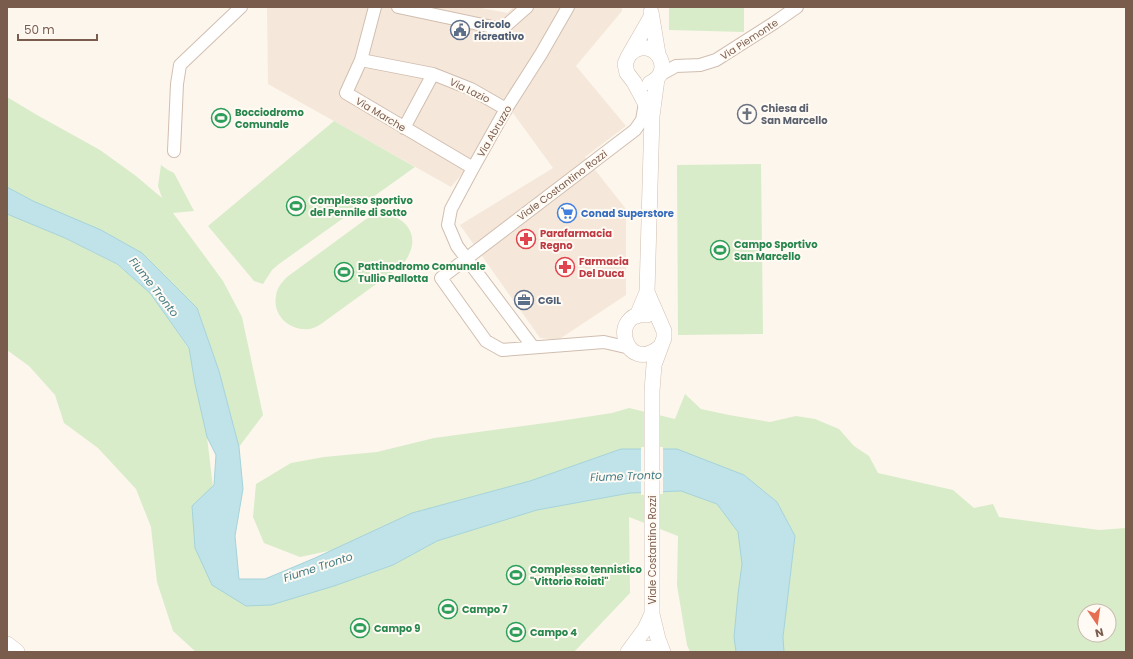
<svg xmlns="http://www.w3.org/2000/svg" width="1133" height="659" font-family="Poppins,sans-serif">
<rect width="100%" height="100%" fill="#fdf6ec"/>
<path fill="#f5e8da" d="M267,7H476L508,13L513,7H622V11L576,66L626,126L585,157L626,209V295L558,340L540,338L460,225L553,168L513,113L451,187L268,84Z"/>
<path fill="#d8ecc9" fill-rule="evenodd" d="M669,7H744V32L669,30Z
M7,97L37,115L100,150L136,176L162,198L158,186L161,165L168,170L174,173L194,211L173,213L223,281L242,317L263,415L239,447L219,371L197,308L33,201L7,187Z
M334,121L415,167L279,264L272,270L263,284L254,281L208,226Z
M761,164L763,334L678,335L677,165Z
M7,214L65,238L116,264L150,293L189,349L195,384L207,437L213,487L192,506L212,585L334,586L393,565L437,541L537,510L630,493L681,491L717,504L738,532L742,564L738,594L734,637L736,652H690L687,645L677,585L678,536L629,517L630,593L574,652H196L173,631L157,582L151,527L136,489L98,448L64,423L55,395L29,366L7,350Z
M377,214C410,214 424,241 401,266L321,324C318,326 314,328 310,329C291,332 272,316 276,296C277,288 281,283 287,277L366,219Z
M685,394L701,409L729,415L770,422L796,416L815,419L839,429L854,446L869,456L878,473L953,490L974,508L993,504L999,517L1099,530L1126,528V652H784L783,637L795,536L777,502L744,475L621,449L530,481L412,513L333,550L300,557L264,543L253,517L256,484L291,463L324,457L377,452L434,438L553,422L612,413L629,408L675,419ZM1085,611H1109V635H1085Z"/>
<path fill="#bfe3e8" stroke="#a5d3da" d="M7,187L33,201L101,230L142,253L197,308L219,371L239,447L243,489L235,536L239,579H265L315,558L412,513L530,481L621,449H677L744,475L777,502L795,536L783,637L784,652H736L734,637L738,594L742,564L738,532L717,504L681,491L630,493L537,510L437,541L393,565L334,586L271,605L246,606L212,585L195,548L192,506L214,485L216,455L207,437L195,384L189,348L150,293L117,264L65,238L7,214Z"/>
<path fill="#fdf6ec" d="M641,447H663V494L641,495Z"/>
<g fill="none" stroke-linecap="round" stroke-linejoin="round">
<defs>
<path id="minor" d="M375,7L361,60L346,93L473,168
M398,7L502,29L527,7
M361,60L433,74L471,89L506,109
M660,75L676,66L700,65L716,60L774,23L797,7
M404,128L433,74
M174,151L177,84L180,65L241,7
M533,347L457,246L448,225L451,209L473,168L506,109L541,54L568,7
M630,348L604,342L502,350L486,341L441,278L635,130L642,120L645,103"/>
<path id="tertiary" d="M651,12L658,54
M651,17L628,57L625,64L627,73L634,82L652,116
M630,54C653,33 677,71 650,83
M647,292L664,331V338L654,365L652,391V614L658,639L663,652
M647,315C608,311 625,376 660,347
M637,316L647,292L652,116L657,79
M628,652L645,629L652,614
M637,652L648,648L657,652"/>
<path id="secondary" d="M7,645L16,652"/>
</defs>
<use href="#minor" stroke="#d1beb0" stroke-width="14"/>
<use href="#tertiary" stroke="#d1beb0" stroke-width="16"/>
<use href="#secondary" stroke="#d6c0b0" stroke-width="18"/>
<use href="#minor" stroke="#fff" stroke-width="12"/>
<use href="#tertiary" stroke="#fff" stroke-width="15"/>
<use href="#secondary" stroke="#fff" stroke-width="17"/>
</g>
<defs>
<symbol id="civic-ring" viewBox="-11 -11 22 22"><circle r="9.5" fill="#fffaf3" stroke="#5c6f8a" stroke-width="1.5"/><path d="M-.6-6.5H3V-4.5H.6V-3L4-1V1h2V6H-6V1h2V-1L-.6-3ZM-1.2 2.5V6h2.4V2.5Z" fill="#5c6f8a"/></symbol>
<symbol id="church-ring" viewBox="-11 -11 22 22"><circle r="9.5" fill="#fffaf3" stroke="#6b7280" stroke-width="1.5"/><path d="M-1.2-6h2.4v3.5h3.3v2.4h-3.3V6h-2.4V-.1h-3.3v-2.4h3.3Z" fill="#6b7280"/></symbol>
<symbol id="stadium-ring" viewBox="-11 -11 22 22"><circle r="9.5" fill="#fffaf3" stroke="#2e9e5b" stroke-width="1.5"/><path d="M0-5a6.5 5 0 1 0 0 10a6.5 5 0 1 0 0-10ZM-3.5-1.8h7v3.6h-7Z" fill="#2e9e5b"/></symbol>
<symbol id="supermarket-ring" viewBox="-11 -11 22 22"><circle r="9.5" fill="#fffaf3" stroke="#3f7fe0" stroke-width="1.5"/><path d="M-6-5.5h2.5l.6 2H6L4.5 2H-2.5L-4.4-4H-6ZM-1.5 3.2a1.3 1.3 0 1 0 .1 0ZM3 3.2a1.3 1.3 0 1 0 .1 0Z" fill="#3f7fe0"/></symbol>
<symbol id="pharmacy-ring" viewBox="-11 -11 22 22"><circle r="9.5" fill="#fffaf3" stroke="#e0444e" stroke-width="1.5"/><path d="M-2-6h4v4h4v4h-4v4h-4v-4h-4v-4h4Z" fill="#e0444e"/></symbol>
<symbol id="office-ring" viewBox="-11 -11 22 22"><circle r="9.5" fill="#fffaf3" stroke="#5c6f8a" stroke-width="1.5"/><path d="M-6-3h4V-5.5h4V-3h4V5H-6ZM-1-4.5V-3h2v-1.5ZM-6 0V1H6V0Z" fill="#5c6f8a"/></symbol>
</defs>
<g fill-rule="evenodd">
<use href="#civic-ring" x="449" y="19" width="22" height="22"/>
<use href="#church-ring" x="736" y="103" width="22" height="22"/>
<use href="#stadium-ring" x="210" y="107" width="22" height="22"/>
<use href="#stadium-ring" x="285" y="195" width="22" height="22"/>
<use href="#supermarket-ring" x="556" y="202" width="22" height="22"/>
<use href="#pharmacy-ring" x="515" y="228" width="22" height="22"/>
<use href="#stadium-ring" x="709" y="239" width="22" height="22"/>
<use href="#pharmacy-ring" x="554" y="256" width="22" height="22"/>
<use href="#stadium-ring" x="333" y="261" width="22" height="22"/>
<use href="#office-ring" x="513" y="289" width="22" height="22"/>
<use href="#stadium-ring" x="505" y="564" width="22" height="22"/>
<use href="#stadium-ring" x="437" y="598" width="22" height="22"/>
<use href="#stadium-ring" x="349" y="617" width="22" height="22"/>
<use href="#stadium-ring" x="505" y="621" width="22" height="22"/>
</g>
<g text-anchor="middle" stroke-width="4" stroke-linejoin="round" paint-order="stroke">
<g font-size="10" font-weight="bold" fill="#4e5e75" stroke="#fffaf3" text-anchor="start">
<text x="474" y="28">Circolo<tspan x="474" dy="12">ricreativo</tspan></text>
<text x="538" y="304">CGIL</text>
</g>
<g font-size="10" fill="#7a5c4d" stroke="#fffaf3">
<text transform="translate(749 39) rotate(-33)" y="4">Via Piemonte</text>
<text transform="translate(470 90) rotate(26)" y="4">Via Lazio</text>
<text transform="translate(381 114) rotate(31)" y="4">Via Marche</text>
<text transform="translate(494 131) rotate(-60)" y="4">Via Abruzzo</text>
<text transform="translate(562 185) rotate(-37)" y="4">Viale Costantino Rozzi</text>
<text transform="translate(652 550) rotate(-90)" y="4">Viale Costantino Rozzi</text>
</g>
<g font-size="10" font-weight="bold" fill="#5b616d" stroke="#fffaf3" text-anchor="start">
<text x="761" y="112">Chiesa di<tspan x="761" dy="12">San Marcello</tspan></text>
</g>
<g font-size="10" font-weight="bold" fill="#27864d" stroke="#fffaf3" text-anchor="start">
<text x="235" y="116">Bocciodromo<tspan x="235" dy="12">Comunale</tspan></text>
<text x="310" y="204">Complesso sportivo<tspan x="310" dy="12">del Pennile di Sotto</tspan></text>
<text x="734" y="248">Campo Sportivo<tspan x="734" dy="12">San Marcello</tspan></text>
<text x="358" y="270">Pattinodromo Comunale<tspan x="358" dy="12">Tullio Pallotta</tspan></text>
<text x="530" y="573">Complesso tennistico<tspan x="530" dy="12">"Vittorio Roiati"</tspan></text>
<text x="462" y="613">Campo 7</text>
<text x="374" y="632">Campo 9</text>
<text x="530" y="636">Campo 4</text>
</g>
<g font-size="10" font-weight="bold" fill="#366cbe" stroke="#fffaf3" text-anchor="start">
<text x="581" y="217">Conad Superstore</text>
</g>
<g font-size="10" font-weight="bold" fill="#be3a42" stroke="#fffaf3" text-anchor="start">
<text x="540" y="237">Parafarmacia<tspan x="540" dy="12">Regno</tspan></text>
<text x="579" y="265">Farmacia<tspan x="579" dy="12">Del Duca</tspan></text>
</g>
<g font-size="11" font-style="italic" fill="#437c86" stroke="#fffaf3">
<text transform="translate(154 287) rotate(52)" y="4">Fiume Tronto</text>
<text transform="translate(626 476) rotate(-2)" y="4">Fiume Tronto</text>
<text transform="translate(318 567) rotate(-18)" y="4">Fiume Tronto</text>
</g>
</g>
<rect width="1133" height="659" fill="none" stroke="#7a5c4d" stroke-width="16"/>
<g transform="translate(1097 623) rotate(167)"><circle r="19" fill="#fffaf3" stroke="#cabbb1"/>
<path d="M0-3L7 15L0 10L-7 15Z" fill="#e76f51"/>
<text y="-6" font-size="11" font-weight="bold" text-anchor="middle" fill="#7a5c4d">N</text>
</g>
<path d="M18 34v6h79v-6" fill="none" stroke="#7a5c4d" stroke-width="2"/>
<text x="24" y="34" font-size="12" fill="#7a5c4d" stroke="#fffaf3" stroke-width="3" paint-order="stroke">50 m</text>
</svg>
